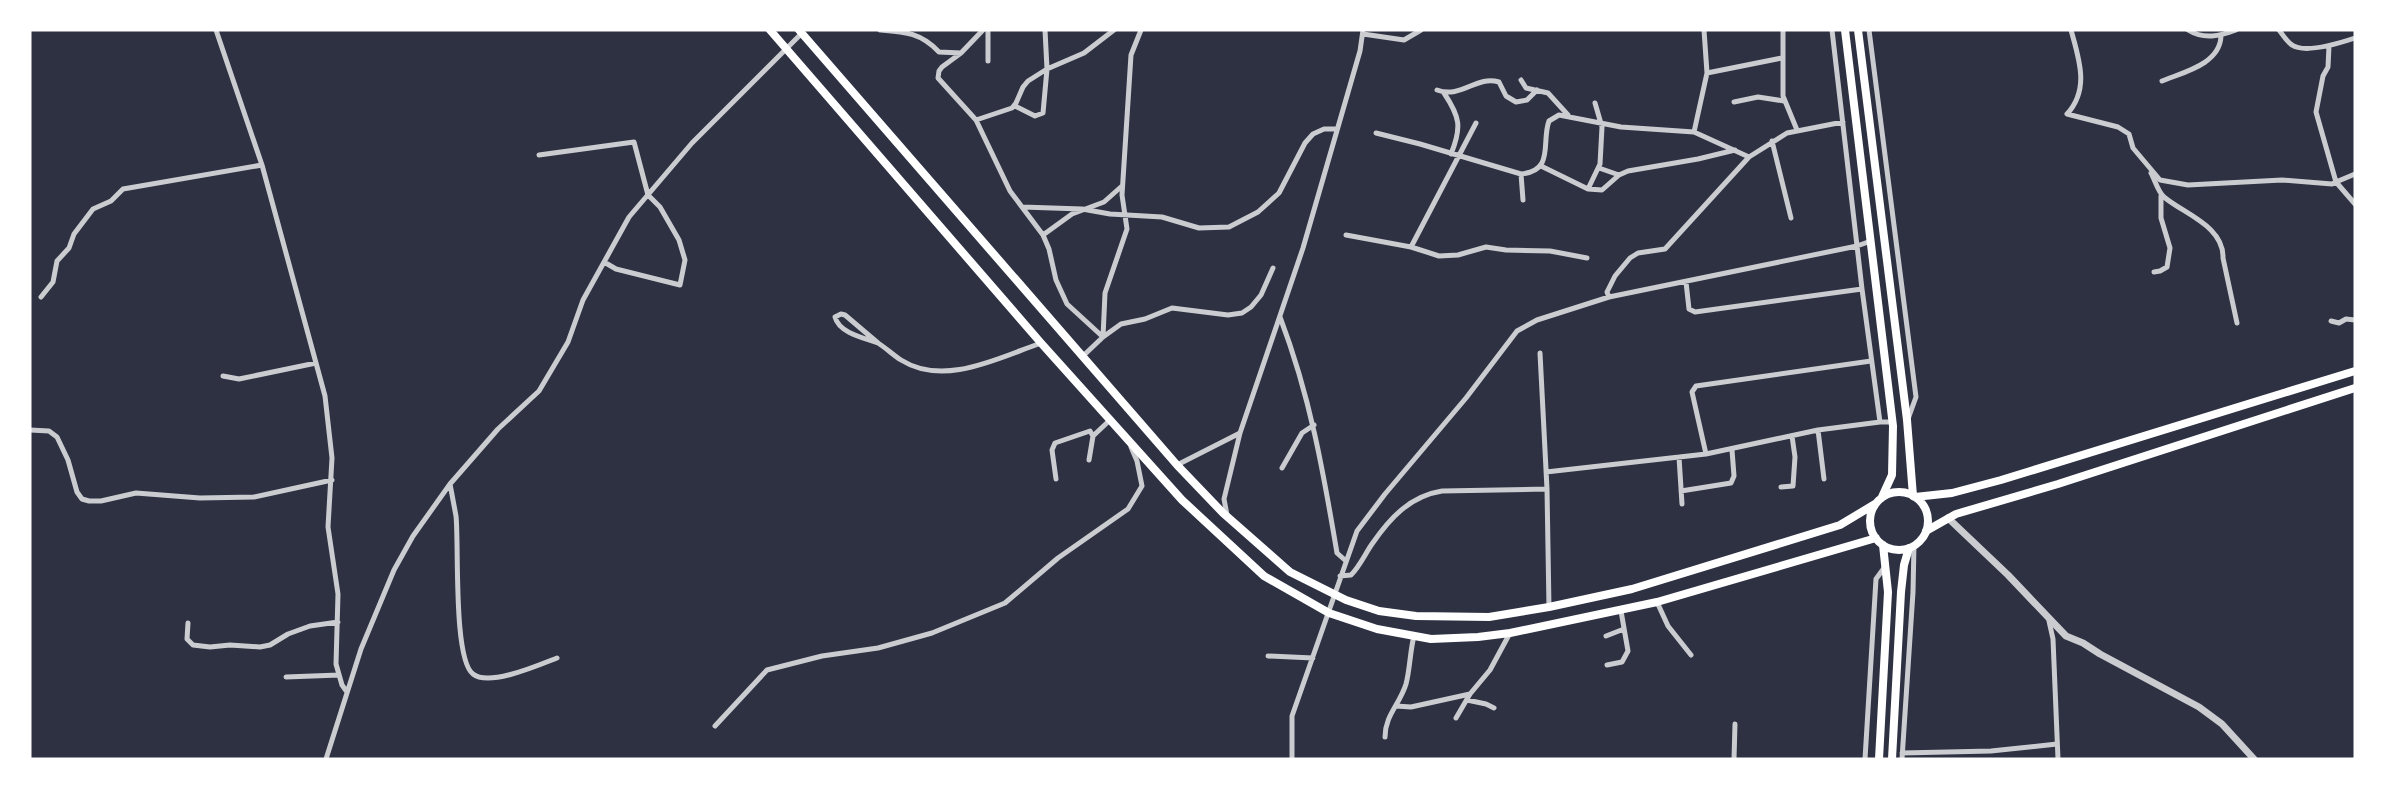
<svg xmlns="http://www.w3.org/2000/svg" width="2385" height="789" font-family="Figtree,sans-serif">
<rect width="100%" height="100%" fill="#2d3142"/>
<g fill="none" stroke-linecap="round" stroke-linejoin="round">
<path stroke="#caccd0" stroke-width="5" d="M216,30L262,165L325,396L332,458L328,527L338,594L336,664L342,685L347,692
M880,30C906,32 921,33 939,52L961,53
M983,30L961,53L942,67L939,71L938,78L976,120L1010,191L1043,235L1049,249L1056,280L1067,304L1103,337
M1783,30V96L1797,130
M1832,30L1862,289L1880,422
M1869,30L1916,397L1908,419
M2071,30C2079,59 2090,89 2067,114L2118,127L2129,134L2133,148L2160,180L2188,185L2282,180L2332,184L2336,182L2355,204
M2188,30C2204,40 2220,36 2236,30
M2279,30C2283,35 2287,42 2292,45C2305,54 2340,43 2355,38
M1363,34L1404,40L1421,30
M2329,46L2328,67L2323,76L2316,112L2336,182L2355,174
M988,61V30
M1707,73L1782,58
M1521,80L1526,88L1548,93L1568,115
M2162,81C2184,72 2220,64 2221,36
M1437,90C1462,99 1476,75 1499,82L1506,96L1516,102L1527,100L1537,90
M1444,93C1460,117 1462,127 1451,154
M1734,102L1758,97L1784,101
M1015,106L1035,116L1043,113L1047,69L1045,30
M976,120L1012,108L1016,103L1023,87L1028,81L1047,69L1084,53L1114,30
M1694,132L1707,73L1704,30
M1376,133L1420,144L1521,174C1555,171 1541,142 1549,121L1559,115L1621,127L1694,132L1749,157
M1772,141L1791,218
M539,155L634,142L648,195L660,207L679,240L685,260L680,285L616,269L604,262
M1541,166L1588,189L1602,190L1619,175L1628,171L1698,159L1735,150
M1599,168L1619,175
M2151,173C2155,180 2158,192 2164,197C2184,214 2224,226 2223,258L2237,323
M1521,174L1523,200
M1588,189L1600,164L1602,127L1595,103
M1022,207L1082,209L1110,214L1162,217L1199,228L1229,227L1258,212L1279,193L1305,143L1313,134L1324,129H1337
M1043,235L1072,214L1104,202L1122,186
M1346,235L1411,247L1439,256L1458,255L1486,247L1506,250L1550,251L1587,258
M1411,247L1476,123
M2154,272L2160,271L2167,267L2170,248L2161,218V196
M1686,282L1689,309L1695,312L1862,289
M41,297L53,282L57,261L69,248L74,234L93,209L111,201L123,189L262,165
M1609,297L1607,292L1615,276L1630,258L1638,253L1665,249L1749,157L1787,133L1843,122
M841,314L845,315L878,343C864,338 839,333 835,317Z
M1280,317C1310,396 1323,470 1337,553L1346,561
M2331,321L2339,323L2346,319L2355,320
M1103,337L1105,293L1127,229L1122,195L1131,55L1141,30
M878,343C886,348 893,355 901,360C944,387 998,358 1041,343
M1540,353L1547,489L1549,607
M1083,356L1103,337L1121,324L1145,319L1172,308L1228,315L1242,313L1251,307L1261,295L1273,268
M223,376L239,379L316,363
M30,430L49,431L57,437L68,460L77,492L82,499L89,501H101L136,493L200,498L254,497L332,480
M1818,430L1824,479
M1706,454L1692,392L1696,386L1871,361
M1679,457L1682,504
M1089,460L1093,436L1111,419
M1177,465L1240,433
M1282,468L1302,433L1314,425
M1546,472L1706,454L1818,430L1880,422H1893
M1056,479L1052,450L1055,443L1090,431L1093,436
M450,484C452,495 454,505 456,516C459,544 453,659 473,674C489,687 539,665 557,658
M1781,487L1793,486L1795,457L1792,436
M1681,491L1731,483L1734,476L1732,450
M1227,515L1224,499L1240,433L1303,248L1360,51L1363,30
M1340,576L1351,575C1360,566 1365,554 1372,544C1390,518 1410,496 1442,491L1547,489
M1657,602L1668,626L1691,655
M2049,621L2053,639L2058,759
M188,623L187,639L193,645L210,647L230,645L260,647L270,645L288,634L310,626L338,622
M1606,636L1624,629
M1268,656L1313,658
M1607,665L1622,662L1628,651L1621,611
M286,677L339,675
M1467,700L1486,704L1494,708
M1396,706L1411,707L1470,694
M1456,718L1470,694L1490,670L1510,633
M715,726L767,670L822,656L878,648L932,633L1005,603L1058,558L1128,509L1142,486L1137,461L1131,447
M1385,737C1385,715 1400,704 1406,684C1410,669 1410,651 1414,636
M1902,753L1991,751L2057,744
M326,759L361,649L394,570L413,536L450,484L498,429L539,391L568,342L583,300L629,217L692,143L802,33
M1292,759V716L1357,531L1385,494L1466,398L1517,331L1537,320L1609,297L1857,246L1871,241
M1734,759L1735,724
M1865,759L1876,579L1884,568
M1902,759L1913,592L1914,545"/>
<path stroke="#caccd0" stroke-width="7" d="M1948,518L2008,575L2066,636L2083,643L2100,654L2199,707L2222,724L2254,759"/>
<path stroke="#fff" stroke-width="8" d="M770,30L1041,343L1182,500L1264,576L1329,613L1377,629L1431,639L1478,637L1510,633L1657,602L1876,538
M799,30L1177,465L1223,513L1290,572L1346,600L1379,611L1416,616L1489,617L1549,607L1632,589L1840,525L1875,504
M1845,30L1893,426L1892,475L1882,497
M1858,30L1907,420L1913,496
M1870 521a29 29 0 1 1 58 0a29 29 0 1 1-58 0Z
M1915,497L1952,493L2001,480L2355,371
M1926,531L1956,514L2058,484L2355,388
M1879,759L1888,592L1883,545
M1892,759L1901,592L1904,565L1909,548"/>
</g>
<rect width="2385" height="789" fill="none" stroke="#ffffff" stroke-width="63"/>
</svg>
